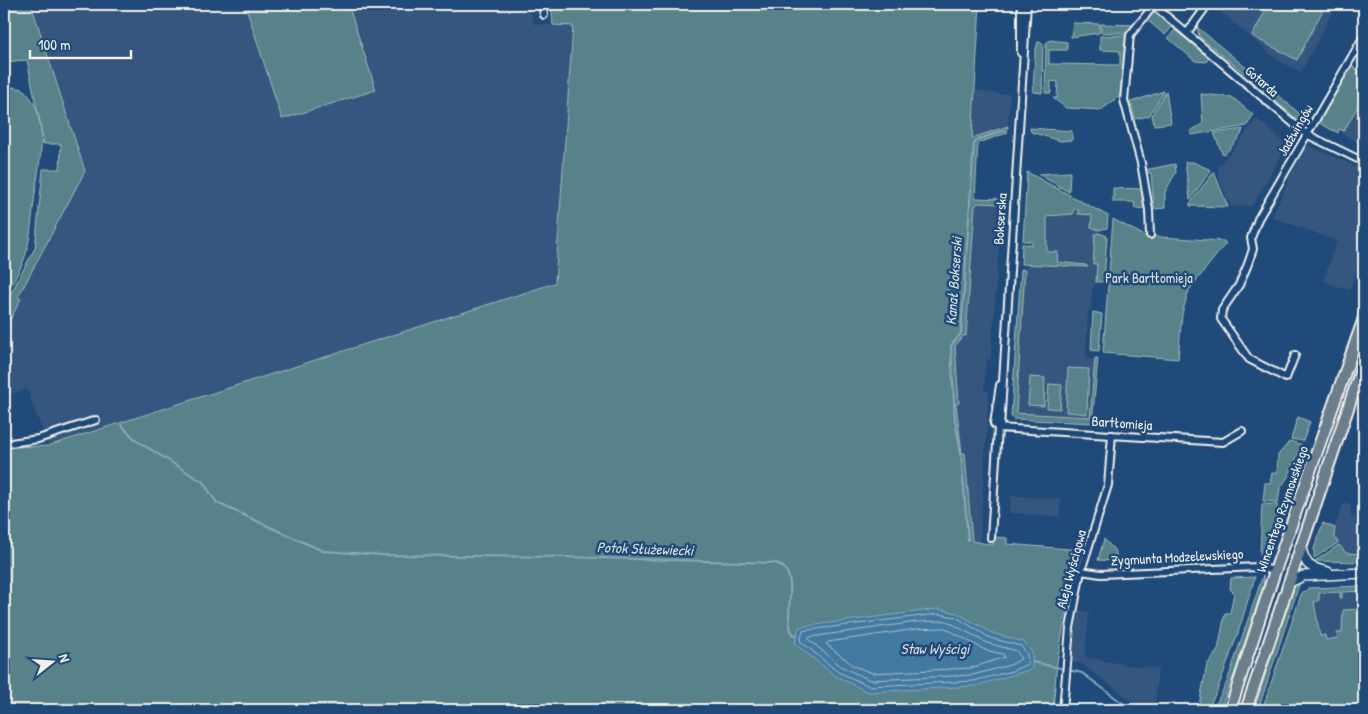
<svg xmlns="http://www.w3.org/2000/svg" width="1368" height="714" font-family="'Patrick Hand',sans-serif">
<rect width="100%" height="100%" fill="#1f4a7a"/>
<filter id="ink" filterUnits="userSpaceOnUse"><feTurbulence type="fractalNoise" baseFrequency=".02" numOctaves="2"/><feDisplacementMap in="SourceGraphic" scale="10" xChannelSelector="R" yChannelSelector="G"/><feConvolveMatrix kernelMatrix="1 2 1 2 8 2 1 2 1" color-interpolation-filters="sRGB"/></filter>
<g filter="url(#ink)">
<path fill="#36577f" d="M31,4H245L282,119L376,90L348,4H528L534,24L573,26L555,283L48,446L27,389L4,396V331L21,300L18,297L85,171Z
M1213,4H1337L1301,72L1276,59L1213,5Z
M974,90L1001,94L1010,93L1008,126L972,138Z
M1364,95V146L1342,134Z
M1256,118L1286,144V147L1252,206L1231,207L1218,176V167L1244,136Z
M1305,144L1364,170V256L1362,255L1349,290L1323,281L1337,241L1272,217Z
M1031,187L1100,218L1096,283L1092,289L1091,311H1088L1086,350L1087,359H1095L1091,417L1016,413Z
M978,203L1002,204L991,359L986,360L984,390L989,391L980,542L972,541L965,454H962L956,404L959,403L955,345L964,334L966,335L975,206Z
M1011,496L1061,499L1059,517L1009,513Z
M1343,504H1351V517L1364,518V555L1343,553L1332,535Z
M1364,591V609L1343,610V637L1321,641L1312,593Z
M1078,610L1089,612L1085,657L1126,665L1158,668L1155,705H1149L1144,710L1087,668L1079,663H1072Z"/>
<path fill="#58828a" stroke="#a6bab9" d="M4,4H31L85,171L18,297L21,299L4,331V306L35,248L43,169H60L61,144H44L27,60L4,62Z
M245,4H348L376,90L282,119Z
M551,4H980L972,138L1008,126L1007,133L978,143L975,198L1002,199V204L978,203L975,206L966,336L964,335L955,346L959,403L956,404L962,453H965L972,541L993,545L994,537L1007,538V544L1081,550L1073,564L1072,582L1057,662L1053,710H4V450L13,447L48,446L555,283L573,26L553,25Z
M1269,4H1326L1297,60L1252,36Z
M1153,11L1172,27L1165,35L1146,19Z
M1073,23L1100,24L1099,33L1071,37Z
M1101,24L1135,25L1129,33H1101Z
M1197,27L1249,70L1245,74L1199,36Z
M1175,30L1209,58L1206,62L1195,61L1168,38Z
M1126,35L1120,96L1101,110L1066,108L1053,98H1057L1058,82L1051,81V93H1045L1046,43L1050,40L1067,42V50H1049V64L1120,65V51L1100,50V36Z
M1038,42L1043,43L1042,93L1033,92L1035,52Z
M1351,66L1364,73V95L1344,131L1339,129L1338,133L1319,123Z
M1253,74L1300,114L1297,119L1249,79Z
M13,87L23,89C53,117 38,166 34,201C32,217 31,234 27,250C23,267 12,283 4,298V126L11,108L5,102L4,90Z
M1164,91L1149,116L1135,119L1132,106L1128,107V103Z
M1166,91L1171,123L1154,125L1152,115Z
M1201,94L1232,97L1253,115L1247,126L1191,135L1190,131L1203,124Z
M1030,128L1072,131V140L1060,141L1031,132Z
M1243,129L1241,135L1225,154L1222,153L1214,133Z
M1185,162H1193L1211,170L1190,200Z
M1175,164L1176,172L1165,192V208L1154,209L1151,173H1145V170Z
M1027,172L1108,216L1107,228L1099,230L1091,227L1092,215L1078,214V209H1074L1073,214L1047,216V252H1058L1057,262L1086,265L1088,267L1021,264L1022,244L1032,245V241H1023Z
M1070,172L1069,192L1038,174Z
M1214,172L1228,207L1190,206V203Z
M1113,188L1142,189L1145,208L1135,209L1134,202H1113Z
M1113,219L1145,236L1223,241L1226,243L1189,290L1182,314L1178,359L1103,353Z
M1099,233L1107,236L1104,282H1096L1097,264H1093L1095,234Z
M1021,269L1025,270L1016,413L1090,417L1095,358H1098L1092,423L1013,419L1011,416Z
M1093,312L1102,314L1099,351L1091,350Z
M1068,368L1089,369L1087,414L1066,412Z
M1030,377L1045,378L1044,406L1028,405Z
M1049,384L1062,385L1060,409L1047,408Z
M1298,417L1310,422L1303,441L1291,439Z
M1290,441L1302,445L1288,477L1280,489L1278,502L1263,501L1265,483H1270L1272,473H1277L1278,455Z
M1262,504H1277V517L1264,555L1260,556Z
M1323,523L1335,528L1334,536L1338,543L1314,558V549Z
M1104,539L1116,552V561L1098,560Z
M1339,545L1346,553L1364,554V562L1315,561Z
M1263,575L1264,584L1236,669L1220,710H1213L1227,682Z
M1255,577L1238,633L1217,691L1207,710H1198L1207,665L1218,650L1225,613H1230L1234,593L1230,589L1231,578Z
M1301,579L1258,710H1254L1294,587Z
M1364,586V591L1342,592V598H1340V592L1319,593V600L1314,602L1320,636L1325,635L1326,640L1338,638L1337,633H1342L1343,610L1364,609V710H1262L1302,592L1307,591L1308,588Z"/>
<path fill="#4379a0" stroke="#8aa9bd" d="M938,609L957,613L992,633L1024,642L1032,652V669L975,686L868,692L836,676L795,644L799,627Z"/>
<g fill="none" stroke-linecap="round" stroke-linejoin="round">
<path stroke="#adc1cb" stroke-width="1" d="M938,614L956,617L990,638L1021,646L1027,654L1028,664L1012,671L974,681L869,686L838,672L800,641L803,631Z
M947,621L987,643L1017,651L1021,659L1010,665L973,675L870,680L842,667L808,639L810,637L916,622Z
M945,628L985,650L1003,654L1005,657L971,668L872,673L854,666L826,644L828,642L917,629Z"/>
<path stroke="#8aa9bd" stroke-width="2" d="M121,425L137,441L203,482L217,503L323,551L383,555L564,557L776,563C803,573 781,614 793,634L797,636
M968,540L961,453L955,420L951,346L961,333L974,144L977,140L1005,130
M1033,662L1082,673L1132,710"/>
<defs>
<path id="minor" d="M542,4L544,15
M1152,4L1306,134L1364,162
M1187,33L1208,4
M1021,53V4
M1150,235L1149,210L1141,163L1124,100L1130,35L1154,5
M1295,355L1286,378L1249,359L1221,319L1222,310L1239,285L1248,264L1253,249L1251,238L1258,219L1364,36
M998,428L1223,442L1242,431
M1000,428L1027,4
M4,444L38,439L96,420
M991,538L998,428L994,424L1000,385
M1081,571L1101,574L1258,567L1275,571
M1063,710L1070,628L1081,571L1108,485L1112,435"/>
<path id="tertiary" d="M1300,547C1307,567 1308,567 1328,572
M1288,583L1303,576L1364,573"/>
<path id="primary" d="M1230,710L1275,571L1364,318
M1246,710L1364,361"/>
</defs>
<use href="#minor" stroke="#f4f1e8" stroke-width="10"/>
<use href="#tertiary" stroke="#f4f1e8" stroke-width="12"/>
<use href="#primary" stroke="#f4f1e8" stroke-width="14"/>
<use href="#minor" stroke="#1f4a7a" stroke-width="6"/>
<use href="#tertiary" stroke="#1f4a7a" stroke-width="9"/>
<use href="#primary" stroke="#6b7e8b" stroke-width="10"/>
</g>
</g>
<g text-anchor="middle" stroke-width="5" stroke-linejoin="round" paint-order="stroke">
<g font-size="14" fill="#f4f1e8" stroke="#1f4a7a">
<text transform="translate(1262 81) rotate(41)" y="5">Gotarda</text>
<text transform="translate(1295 130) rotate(-60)" y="5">Jadźwingów</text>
<text transform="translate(1000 219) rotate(-86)" y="5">Bokserska</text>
<text transform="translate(1122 423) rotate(4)" y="5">Bartłomieja</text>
<text transform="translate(1282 509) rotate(-71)" y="5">Wincentego Rzymowskiego</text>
<text transform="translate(1177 557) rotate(-3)" y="5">Zygmunta Modzelewskiego</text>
<text transform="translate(1071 569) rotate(-75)" y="5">Aleja Wyścigowa</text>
</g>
<g font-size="14" fill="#dde0da" stroke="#1f4a7a">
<text x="1149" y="283">Park Bartłomieja</text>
</g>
<g font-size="15" font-style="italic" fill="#d9dfdd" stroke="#1f4a7a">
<text transform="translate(954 281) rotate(-86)" y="5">Kanał Bokserski</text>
<text transform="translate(645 549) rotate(2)" y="5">Potok Służewiecki</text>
<text x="935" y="654">Staw Wyścigi</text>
</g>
</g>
<rect width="1368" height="714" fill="none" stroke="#1f4a7a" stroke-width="20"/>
<rect x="10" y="10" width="1348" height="694" fill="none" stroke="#f4f1e8" stroke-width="2" filter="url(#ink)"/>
<g transform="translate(52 662) rotate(73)" stroke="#1f4a7a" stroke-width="4" paint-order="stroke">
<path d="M0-4L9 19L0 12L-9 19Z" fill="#f4f1e8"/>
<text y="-8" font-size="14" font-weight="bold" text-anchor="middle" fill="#f4f1e8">N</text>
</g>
<path d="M30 50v8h101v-8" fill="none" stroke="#f4f1e8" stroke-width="2.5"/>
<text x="38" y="50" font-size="15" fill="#f4f1e8" stroke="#1f4a7a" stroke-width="4" paint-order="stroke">100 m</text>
</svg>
